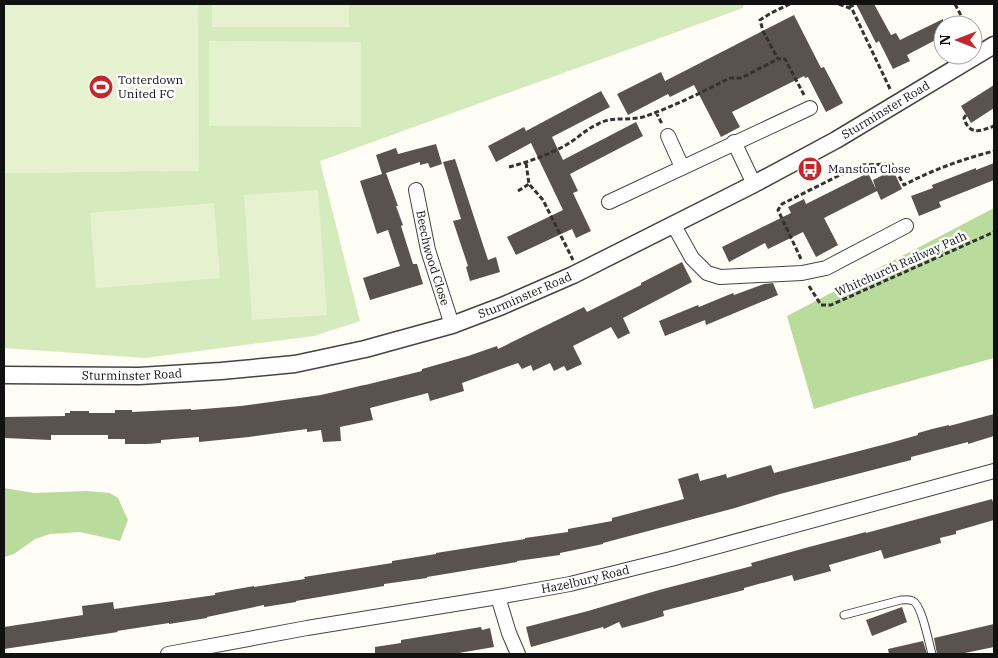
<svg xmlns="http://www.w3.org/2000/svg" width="998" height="658" font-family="'IBM Plex Serif',serif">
<rect width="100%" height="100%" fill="#fffdf5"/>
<path fill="#d5ebbd" d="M4,4H744L743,8L320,161L360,321L314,336L145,358L4,348Z"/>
<path fill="#b9dc9c" d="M994,208V358L856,396L814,409L787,316Z
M4,488L34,493L86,491L110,493L118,498L128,520L120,541L80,532L50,534L35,539L14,554L4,557Z"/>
<path fill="#e6f2cf" d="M4,4H198L199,171L4,173Z
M212,4H349V27H212Z
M209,41L361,42V127L209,126Z
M318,190L327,315L252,320L244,195Z
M214,203L220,278L96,288L90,213Z"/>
<path fill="#5a524d" d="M856,4H874L891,35L896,33L900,40L943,19V36L907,55L910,61L893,69L879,41L876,43Z
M794,15L821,68L824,67L843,103L826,112L808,77L805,78L804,76L732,112L740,127L721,137L694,85L670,97L668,94L628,115L617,94L661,72L665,81Z
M994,85V108L971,123L961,106Z
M601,91L610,107L552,137L563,160L636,122L643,136L570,174L578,191L573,193L591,231L576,238L572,229L516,255L507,237L563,210L531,143L496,162L488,146L524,127L526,131Z
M436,144L442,164L430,168L428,163L420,165V162L386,173L398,206H396L403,225L401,226L413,264H417L423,284L370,300L363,278L400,266L388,230L377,234L360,181L382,174L376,155L396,148L398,154Z
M455,159L488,260L496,257L500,272L470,281L466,267L468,266L453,221L461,219L443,162Z
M994,163V180L939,202L941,207L919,216L911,196L933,188L932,185L976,168V170Z
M893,170L902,189L881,200L877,191L824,218L838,245L816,257L803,232L768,249L765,243L729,262L722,247L791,213L788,207L804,199L806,204L868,173L876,189L873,180Z
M682,262L692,282L623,318L630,333L618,339L611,327L573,346L582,364L567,371L564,366L554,371L550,363L533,371L531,365L522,369L518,363L462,383L464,391L430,401L428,393L370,408L373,420L340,427L341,441L323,442L321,430L307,432V429L249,437L199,442V437L161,440V443L147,444H125V439H108V435H51V440L4,438V417L65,416V413H70V411H89V413H115V410H132V412L191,409V410L241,406L321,395L364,385H365L422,371V369L468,356L497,346L498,349L584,307L587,312L641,285V283Z
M773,283L778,295L706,325L705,320L665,336L659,321L698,305L699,307L733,293L734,295L764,284Z
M994,414V436L968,444V442L911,457V460L780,494L735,508L603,543V544L560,553V555L517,561V562L427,577V578L384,584V586L296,601V602L264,607V605L207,617V618L169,624V623L117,631L118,632L4,649V627L83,615L82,606L113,602L114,609L187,599L215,595V593L254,586V587L305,579L304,577L392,563V561L436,554V553L525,539V538L568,532V529L612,521V518L684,499L678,479L698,473L700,481L726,474L727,478L771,465L774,473L890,443L918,435V433L932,429L949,425V426Z
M992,499L994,506V520L956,531V534L940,538L941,543L884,559L881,550L829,565L831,571L794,581L792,575L744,588V590L663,611L664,616L644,622L622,628L619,622L604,629L603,627L531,647L526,627L588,611L659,590L752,566L751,563L809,547L866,532V533Z
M902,607L907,622L872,636L866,620Z
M994,624V647L960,654H937L934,638Z
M481,627L482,630L490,628L494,647L453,654H375V647L401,643V640Z
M923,641L927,654H889L888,649Z"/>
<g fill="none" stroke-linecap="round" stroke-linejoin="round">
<defs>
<path id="service" d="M844,615L901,600C905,600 909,599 913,601C922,605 929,644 932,654"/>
<g id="minor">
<path d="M668,136L682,167"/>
<path d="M734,142L754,184"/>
<path id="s1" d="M416,190L428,250L452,325"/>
<path d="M609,202L810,108"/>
<path d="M673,224L692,258L707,273L720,277L802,273L826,268L906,226"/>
<path d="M498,597L509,633L518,654"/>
<path id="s2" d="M168,654L307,628L498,597L570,584L671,559L994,471"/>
</g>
<g id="tertiary">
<path id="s3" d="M4,375L139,376L221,371L295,364L365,349L452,325L502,306L573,275L754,184L836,140L994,45"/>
</g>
</defs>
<use href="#service" stroke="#444" stroke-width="9"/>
<use href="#minor" stroke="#444" stroke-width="16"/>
<use href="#tertiary" stroke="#444" stroke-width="19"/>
<path stroke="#333" stroke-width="3" stroke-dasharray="5 2.5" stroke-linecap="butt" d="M790,4L771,13L760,20L763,31L778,59H785L804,95
M839,4L852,9L891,91
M955,4L966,25
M849,7L856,4
M656,112L662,124
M966,115L964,118C969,136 981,131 994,126
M526,163L529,184L543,200L573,260
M509,167C528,162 548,155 566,145C577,139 586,129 598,124C612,116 628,121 643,117C673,107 702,92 730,78H741L778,59
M518,191L529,184
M801,259L778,210L782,204L860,165L892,164L904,185C932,170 963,159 994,151
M809,286L821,305H831L994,232"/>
<use href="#service" stroke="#fff" stroke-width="7"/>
<use href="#minor" stroke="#fff" stroke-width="14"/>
<use href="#tertiary" stroke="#fff" stroke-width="16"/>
</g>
<defs>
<symbol id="stadium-disc" viewBox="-11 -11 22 22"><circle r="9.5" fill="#c4262e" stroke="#fff"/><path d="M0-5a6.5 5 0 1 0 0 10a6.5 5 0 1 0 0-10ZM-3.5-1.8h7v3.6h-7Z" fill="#fff"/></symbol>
<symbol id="bus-disc" viewBox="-11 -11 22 22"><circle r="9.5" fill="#c4262e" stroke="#fff"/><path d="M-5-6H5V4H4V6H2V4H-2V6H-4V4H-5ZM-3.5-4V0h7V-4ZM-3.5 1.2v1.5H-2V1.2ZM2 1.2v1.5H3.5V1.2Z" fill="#fff"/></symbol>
</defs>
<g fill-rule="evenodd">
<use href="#stadium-disc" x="87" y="73" width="28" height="28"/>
<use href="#bus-disc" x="796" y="155" width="28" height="28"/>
</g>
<g text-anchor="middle" stroke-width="5" stroke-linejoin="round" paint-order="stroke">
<g font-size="12" fill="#111" stroke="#fff" text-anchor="start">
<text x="118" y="84">Totterdown<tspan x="118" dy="14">United FC</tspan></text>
<text x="828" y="173">Manston Close</text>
</g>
<g font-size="12" fill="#111" stroke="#fff">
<text dy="4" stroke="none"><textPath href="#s3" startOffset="938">Sturminster Road</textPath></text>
<text dy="4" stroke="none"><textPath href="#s1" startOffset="70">Beechwood Close</textPath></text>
<text transform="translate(901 264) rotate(-24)" y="4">Whitchurch Railway Path</text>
<text dy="4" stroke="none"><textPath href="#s3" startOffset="532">Sturminster Road</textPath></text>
<text dy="4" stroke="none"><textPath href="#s3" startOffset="128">Sturminster Road</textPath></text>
<text dy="4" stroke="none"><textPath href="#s2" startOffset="424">Hazelbury Road</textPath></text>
</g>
</g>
<rect width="998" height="658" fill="none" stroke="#111111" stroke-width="10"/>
<g transform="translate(958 40) rotate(270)"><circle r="24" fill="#ffffff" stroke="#a0a0a0"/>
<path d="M0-4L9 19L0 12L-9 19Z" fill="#c4262e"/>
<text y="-8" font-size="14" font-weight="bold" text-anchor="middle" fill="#111111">N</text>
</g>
</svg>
